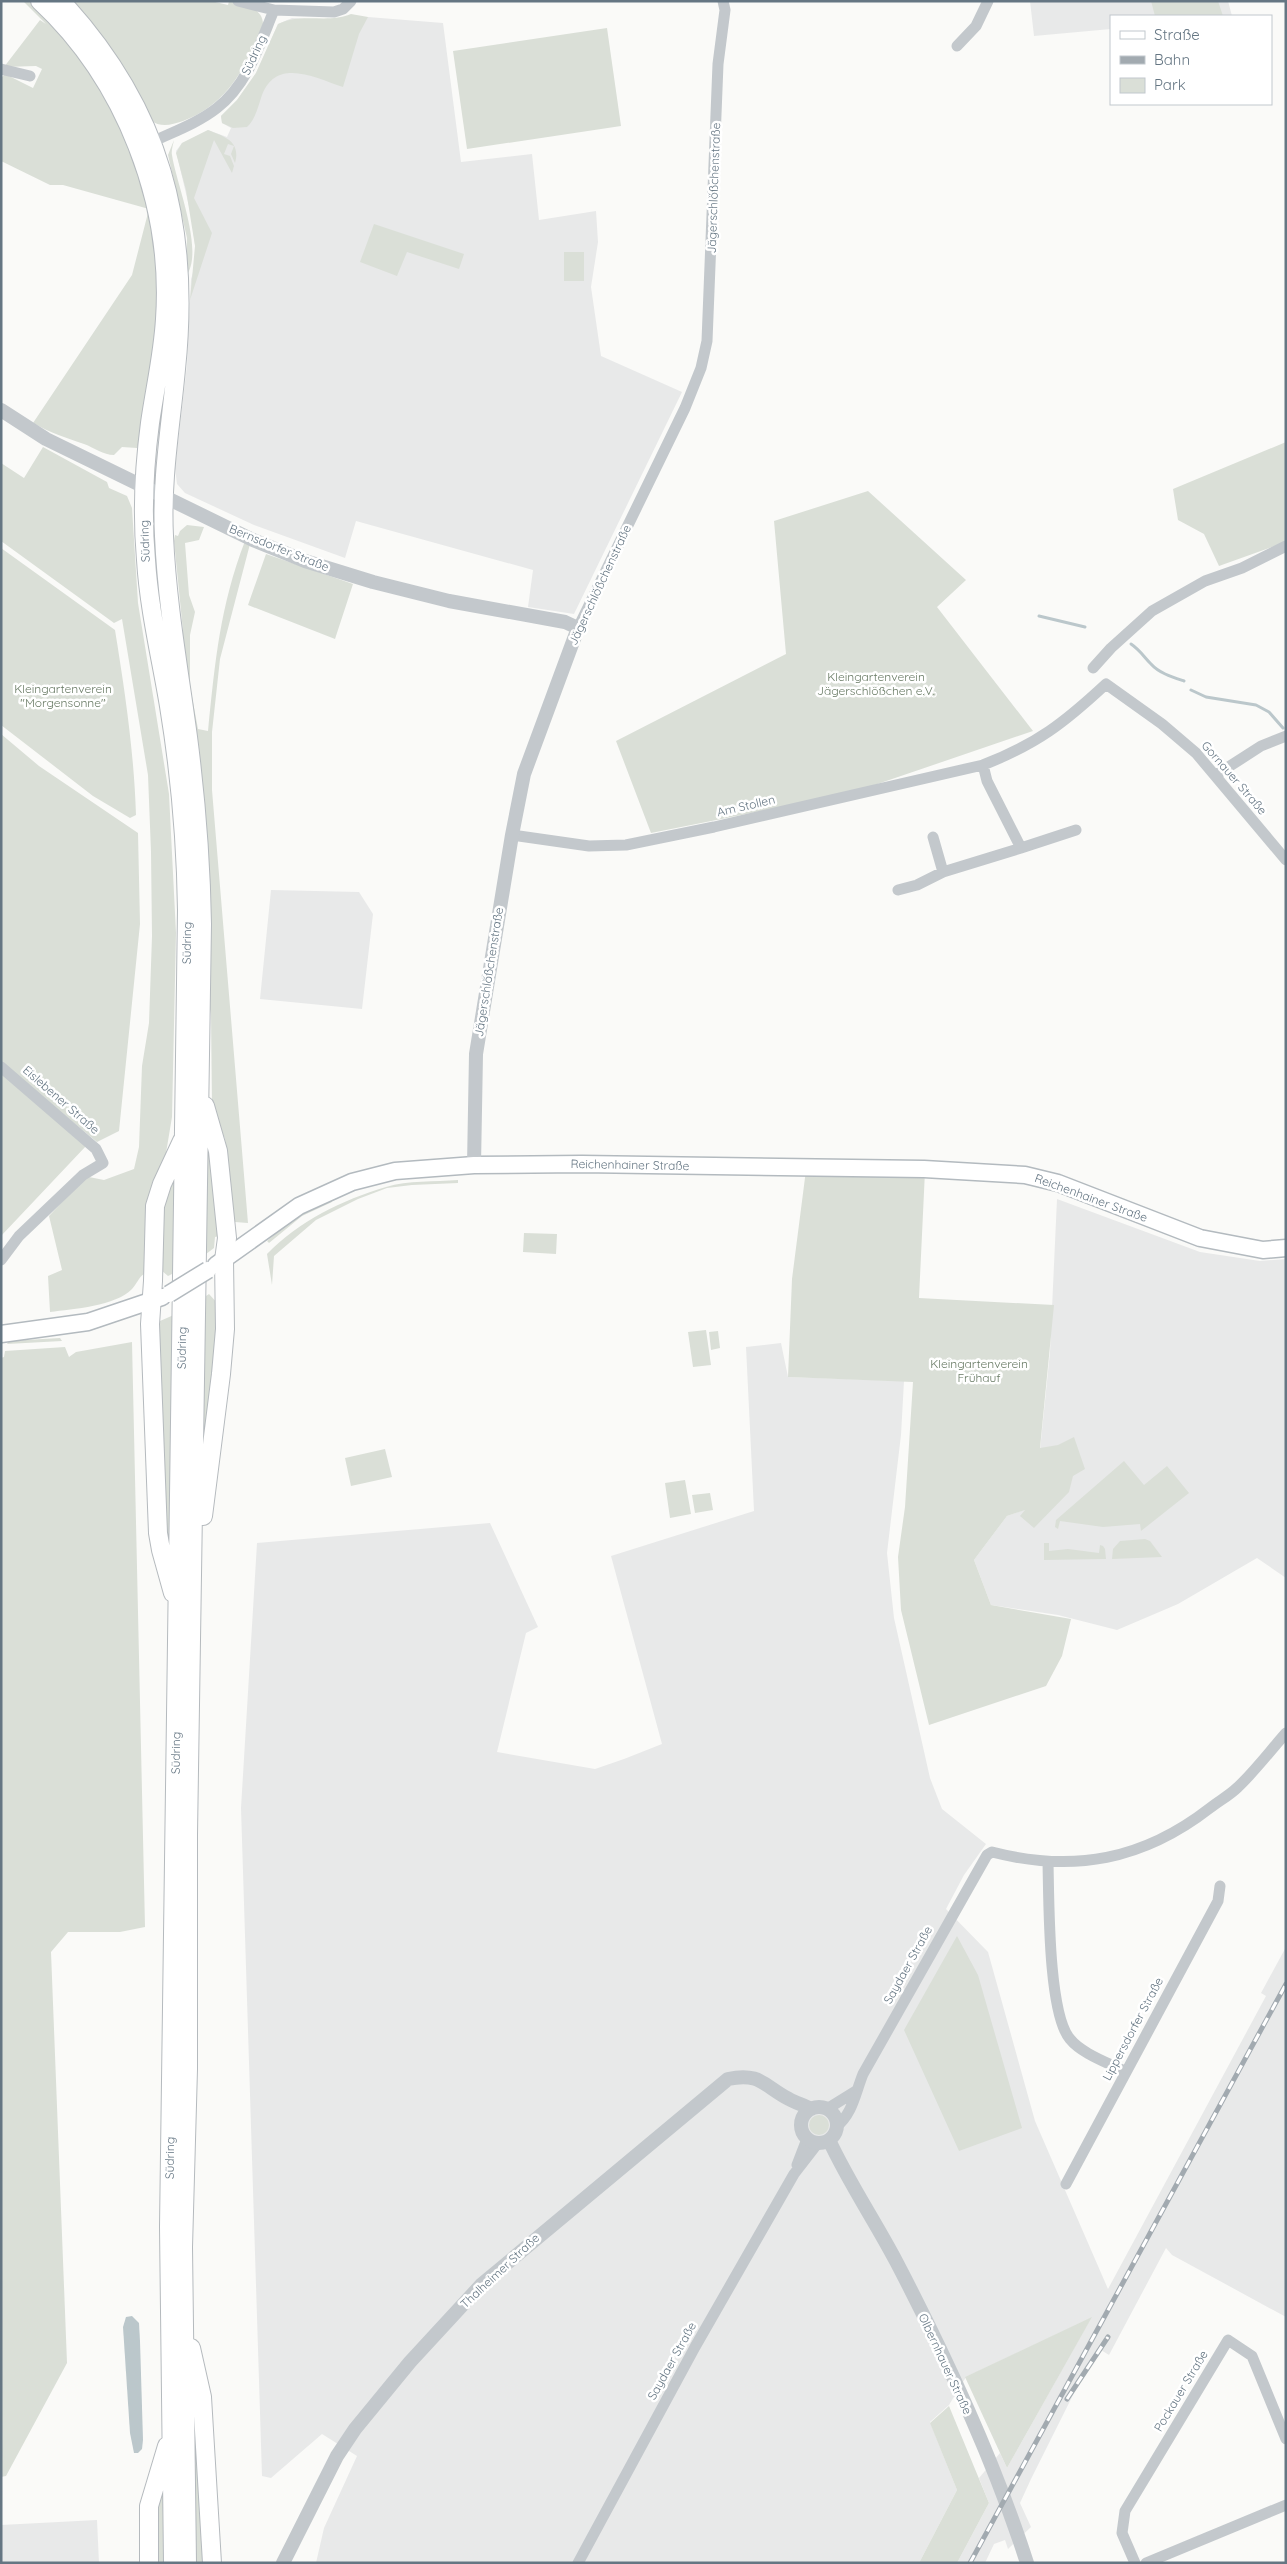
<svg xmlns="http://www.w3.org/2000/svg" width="1287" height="2564" font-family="Quicksand,sans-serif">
<rect width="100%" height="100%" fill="#fafaf8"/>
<path fill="#e8e9e9" d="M1030,1H1228L1232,16H1111V29L1034,36Z
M368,17L443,23L461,162L532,154L539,220L596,211L598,242L591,287L601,356L682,392L574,614L528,607L533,570L356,521L345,558L254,525L185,493L177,484L175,468L187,365L191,279L195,267L196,252L191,215L176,151L182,143L208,130L227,137L231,128L222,123L221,116L237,100L256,73L278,24L292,18L332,20Z
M271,890L359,892L373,914L362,1009L260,999Z
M1057,1199L1200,1252L1260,1261L1286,1259V1578L1257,1558L1178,1604L1117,1630L1058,1615L991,1605L974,1560L1007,1516L1029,1508L1039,1460L1050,1352Z
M781,1343L788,1377L904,1381L901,1435L887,1553L894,1618L930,1778L942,1809L986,1844L964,1875L946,1909L988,1952L1035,2121L1108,2289L1266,1996L1261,1993L1286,1947V2317L1172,2255L1166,2248L1109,2355L1101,2350L1074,2393L1031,2479L1020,2503L1031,2527L1008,2549L1005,2540L994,2544L985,2563H957L989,2503L979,2478L1000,2453L1007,2468L1091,2318L966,2377L949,2405L930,2422L957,2490L919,2563H316L324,2528L357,2456L322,2434L271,2478L262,2476L241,1808L257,1543L490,1523L538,1627L526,1633L497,1752L595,1769L624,1759L662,1744L611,1556L754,1511L746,1347Z
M97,2520L99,2563H1V2525Z"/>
<path fill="#dadfd7" d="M23,1H32L82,60L110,104L122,130L145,189L159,257L154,365L144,401L138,445L137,448L122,447L114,455C103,455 95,448 84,444C66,438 51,433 33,423L132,275L149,209L63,185H50L1,161V78L5,74L33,88L42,69L36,66L4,67L40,20L46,24Z
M68,1H211L228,5L229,1C242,5 263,7 263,24C246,66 229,104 183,121C171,125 161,128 150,120Z
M1151,1H1218L1223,16H1155Z
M351,14L368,17L359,34L343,87C315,78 277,57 262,95C258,106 256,119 247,127L233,128L222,123L221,116L237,100L256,73L278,24C302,12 327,24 351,14Z
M607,28L621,126L467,149L453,51Z
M208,130C225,137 241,141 235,163L231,154L234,146L228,144L224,154L230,156L234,166L232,173L214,140L194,198L212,233L190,300L195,246L186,190L176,153L182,143Z
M174,140C173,145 171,151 172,155C176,183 205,252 186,276L187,238L168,155Z
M374,224L464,254L459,269L407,252L397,276L360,262Z
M564,252H584V281H564Z
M1286,442V542L1219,566L1204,534L1178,520L1173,489Z
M43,447L107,482L109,488L127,496L132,508L138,603L169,794L176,933L172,1117L165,1159L148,1200L144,1274C138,1278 137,1284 132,1289C116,1306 73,1309 50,1312L48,1276L62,1270L49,1216L79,1184L89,1177L104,1180L134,1169L139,1147L142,1066L149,1023L152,936L151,852L148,775L122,619L114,623L1,541V463L24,478Z
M868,491L966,580L937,607L1033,731L851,793L651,833L616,741L786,654L774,521Z
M187,525L204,527L199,540L185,543L189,595L195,612L190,635V686L198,729L208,731C215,662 220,606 245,541L250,544L220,659L212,732V790L248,1223L235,1222L231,1215L225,1139L212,1107L211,1014L208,999L182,652L183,631L174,541L175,535L178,536L180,531Z
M1,548L115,630C125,692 134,752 136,815L130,818L93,796L1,725Z
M266,554L353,584L335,639L248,605Z
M1,734L39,766L138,833L140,924L119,1131L97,1142L1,1063Z
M1,1072L86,1146L1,1236Z
M207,1129L219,1236L215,1237L214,1248L206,1254Z
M175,1166L178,1271L168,1276L161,1270L159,1222Z
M806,1170L925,1171L919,1298L1054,1305L1040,1448L1058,1445L1074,1437L1085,1469L1073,1476L1069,1492L1034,1528L1020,1516L1025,1510L1007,1516L974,1560L991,1605L1071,1619L1062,1656L1046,1686L929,1725L901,1610L898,1557L905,1507L913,1382L788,1377L792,1279Z
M458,1180V1183L412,1185L387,1188L358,1199L316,1220L274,1256L272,1285L267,1254C299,1221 342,1200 386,1187C408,1180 435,1182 458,1180Z
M330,1198L332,1202L302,1216L269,1243L267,1241L292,1220Z
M524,1233L557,1234L556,1254L523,1252Z
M209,1294L219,1305L202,1494L203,1298Z
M176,1314L173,1569L165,1553L159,1332L160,1321Z
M706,1330L711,1365L693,1367L688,1332Z
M718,1331L720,1348L711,1350L709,1332Z
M60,1338L62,1341L7,1344L9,1341Z
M132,1342L145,1927L120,1932H68L51,1952L67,2363L6,2476L1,2477V1358L4,1357L5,1351L65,1347L69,1357L76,1352Z
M385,1449L392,1477L351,1486L345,1458Z
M1124,1461L1144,1485L1167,1466L1189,1493L1141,1531L1140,1524L1103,1527L1060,1521L1058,1529L1055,1527L1056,1520Z
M685,1480L691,1514L670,1518L665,1483Z
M710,1493L713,1510L695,1513L692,1495Z
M1145,1539L1150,1541L1162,1557L1112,1559L1113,1549L1120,1541Z
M1044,1543H1049V1551L1068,1549L1099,1553L1100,1545L1103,1546L1105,1549L1106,1559L1044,1560Z
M957,1936L978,1975L1022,2128L959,2151L904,2030Z
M809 2125a10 10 0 1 1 20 0a10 10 0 1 1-20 0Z
M1092,2317L1007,2468L965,2377Z
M194,2369L205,2563H193Z
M949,2406L989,2503L957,2563H919L957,2490L930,2423Z
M165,2461L167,2563H153L152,2515Z"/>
<path fill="#bbc7cb" d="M132,2316L139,2323L140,2341L143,2440L142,2449L138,2453H134L130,2433L123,2327L126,2317Z"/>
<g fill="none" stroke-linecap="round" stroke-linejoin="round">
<path stroke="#bbc7cb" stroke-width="3" d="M1039,616L1085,627
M1131,644C1140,650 1144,657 1151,664C1159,673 1172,677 1184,681
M1191,690L1206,697L1256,705L1269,712L1283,728"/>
<defs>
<path id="secondary" d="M216,1265L299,1206L352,1182L395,1171L474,1165L582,1164L924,1169L1025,1175L1058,1183L1200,1238L1263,1250L1286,1248
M1,1334L88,1322L162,1297"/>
<path id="primary" d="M40,1C125,80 173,203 165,319C163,354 155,388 150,423C144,468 142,515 146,560C149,609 161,658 169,706C180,773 186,842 187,910L169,2227L173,2563
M61,1C161,109 191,225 176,369C171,424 161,480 164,536C167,604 179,670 188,737C196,799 201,861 202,924L188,1835V2069L183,2247L187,2563
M203,1516L221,1374L225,1329L224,1260L227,1238L218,1151L205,1106
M173,1593L161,1550L158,1533L150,1324L153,1281L155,1206L162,1184L182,1141
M191,2348L202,2397L212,2563
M149,2563V2506L167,2446"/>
</defs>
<use href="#secondary" stroke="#b3babf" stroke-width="19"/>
<use href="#primary" stroke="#b5babe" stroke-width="20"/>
<path stroke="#c3c8cc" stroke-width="11" d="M238,1L274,10L334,12L343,9L351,1
M957,46L976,26L988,1
M1,69L30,76
M145,142H152C173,132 198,123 217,108C248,84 259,46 274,10
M578,628L685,408L701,368L707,341L718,64L725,10L723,1
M1093,668L1111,648L1152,611L1205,581L1242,568L1286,546
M1216,775L1261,746L1286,736
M512,835L589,846L626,845L714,827L983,765C1037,744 1064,723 1106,684L1162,724L1196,753L1286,860
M933,837L943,872
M1021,848L1076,830
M898,890L917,885L943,872L1021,848L987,781L983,765
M1,1067L96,1149L103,1163L83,1175L19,1236L1,1260
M1048,1863C1049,1899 1048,2014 1070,2039C1082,2054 1109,2063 1126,2072
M827,2109L856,2091
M836,2127C853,2113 855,2094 863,2074L987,1855L992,1852C1074,1873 1143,1860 1210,1808C1219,1801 1230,1795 1238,1787C1255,1771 1270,1751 1286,1733
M797,2165L807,2139
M1066,2184L1218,1901L1220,1886
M578,2563L695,2347L794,2174L818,2143
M1135,2563L1122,2533L1125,2511L1228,2340L1252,2356L1286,2439
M1146,2563L1286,2505"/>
<path stroke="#c3c8cc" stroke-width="14" d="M1,410L46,439L253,540L305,561L373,582L449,601L565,622L578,628L524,774L512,835L476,1054L474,1165
M801 2125a18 18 0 1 1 36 0a18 18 0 1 1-36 0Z
M829,2140C849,2183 875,2221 897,2263C947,2359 994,2460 1027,2563
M283,2563L337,2456L355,2429L410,2362L481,2285L728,2079C760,2072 764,2086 789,2099C796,2103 804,2105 811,2109"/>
<use href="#secondary" stroke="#fff" stroke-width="16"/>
<use href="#primary" stroke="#fff" stroke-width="18"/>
<defs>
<path id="rail" d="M1067,2399L1108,2337
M970,2563L1286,1984"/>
</defs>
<use href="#rail" stroke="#a2aab0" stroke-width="5"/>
<use href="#rail" stroke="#fff" stroke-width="3" stroke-dasharray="9" stroke-linecap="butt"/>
<defs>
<path id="secondary-bridge" d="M169,1294L208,1270"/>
</defs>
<use href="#secondary-bridge" stroke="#b3babf" stroke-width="19" stroke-linecap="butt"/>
<use href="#secondary-bridge" stroke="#fff" stroke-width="16"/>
</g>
<g text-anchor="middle" stroke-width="5" stroke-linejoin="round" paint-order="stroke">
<g font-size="12" fill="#657683" stroke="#fff">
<text transform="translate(254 55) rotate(-65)" y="4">Südring</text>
<text transform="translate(714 188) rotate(-88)" y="4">Jägerschlößchenstraße</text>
<text transform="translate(145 541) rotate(-92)" y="4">Südring</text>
<text transform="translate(279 548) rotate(22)" y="4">Bernsdorfer Straße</text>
<text transform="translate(600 585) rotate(-65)" y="4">Jägerschlößchenstraße</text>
<text transform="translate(1234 778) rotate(49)" y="4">Gornauer Straße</text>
<text transform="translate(746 806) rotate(-13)" y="4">Am Stollen</text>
<text transform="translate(187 943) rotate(-89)" y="4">Südring</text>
<text transform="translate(489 972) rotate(-81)" y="4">Jägerschlößchenstraße</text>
<text transform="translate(61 1100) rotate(41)" y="4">Eislebener Straße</text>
<text transform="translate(630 1165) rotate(1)" y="4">Reichenhainer Straße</text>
<text transform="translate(1091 1198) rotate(20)" y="4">Reichenhainer Straße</text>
<text transform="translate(182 1348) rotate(-89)" y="4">Südring</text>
<text transform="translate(176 1753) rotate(-89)" y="4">Südring</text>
<text transform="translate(908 1965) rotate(-61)" y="4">Saydaer Straße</text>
<text transform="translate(1133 2029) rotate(-62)" y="4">Lippersdorfer Straße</text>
<text transform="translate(170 2158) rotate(-89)" y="4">Südring</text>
<text transform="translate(500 2271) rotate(-43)" y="4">Thalheimer Straße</text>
<text transform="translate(672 2361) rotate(-61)" y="4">Saydaer Straße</text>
<text transform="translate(945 2364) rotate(65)" y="4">Olbernhauer Straße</text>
<text transform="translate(1181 2391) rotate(-59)" y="4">Pockauer Straße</text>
</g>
<g font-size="12" fill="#687a64" stroke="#fff">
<text x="876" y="681">Kleingartenverein<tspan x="876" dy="14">Jägerschlößchen e.V.</tspan></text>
<text x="63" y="693">Kleingartenverein<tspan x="63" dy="14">"Morgensonne"</tspan></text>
<text x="979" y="1368">Kleingartenverein<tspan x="979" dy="14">Frühauf</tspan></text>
</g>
</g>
<rect width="1287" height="2564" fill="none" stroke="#657683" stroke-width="5"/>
<rect x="1110" y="15" width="162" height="90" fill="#ffffff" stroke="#c1c8cd"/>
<rect x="1120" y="31" width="25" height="8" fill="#ffffff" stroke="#c1c8cd"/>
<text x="1154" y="40" font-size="15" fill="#657683">Straße</text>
<rect x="1120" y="56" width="25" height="8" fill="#a2aab0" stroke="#c1c8cd"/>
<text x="1154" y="65" font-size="15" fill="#657683">Bahn</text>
<rect x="1120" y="78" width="25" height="15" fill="#dadfd7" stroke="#c1c8cd"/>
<text x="1154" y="90" font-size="15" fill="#657683">Park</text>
</svg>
